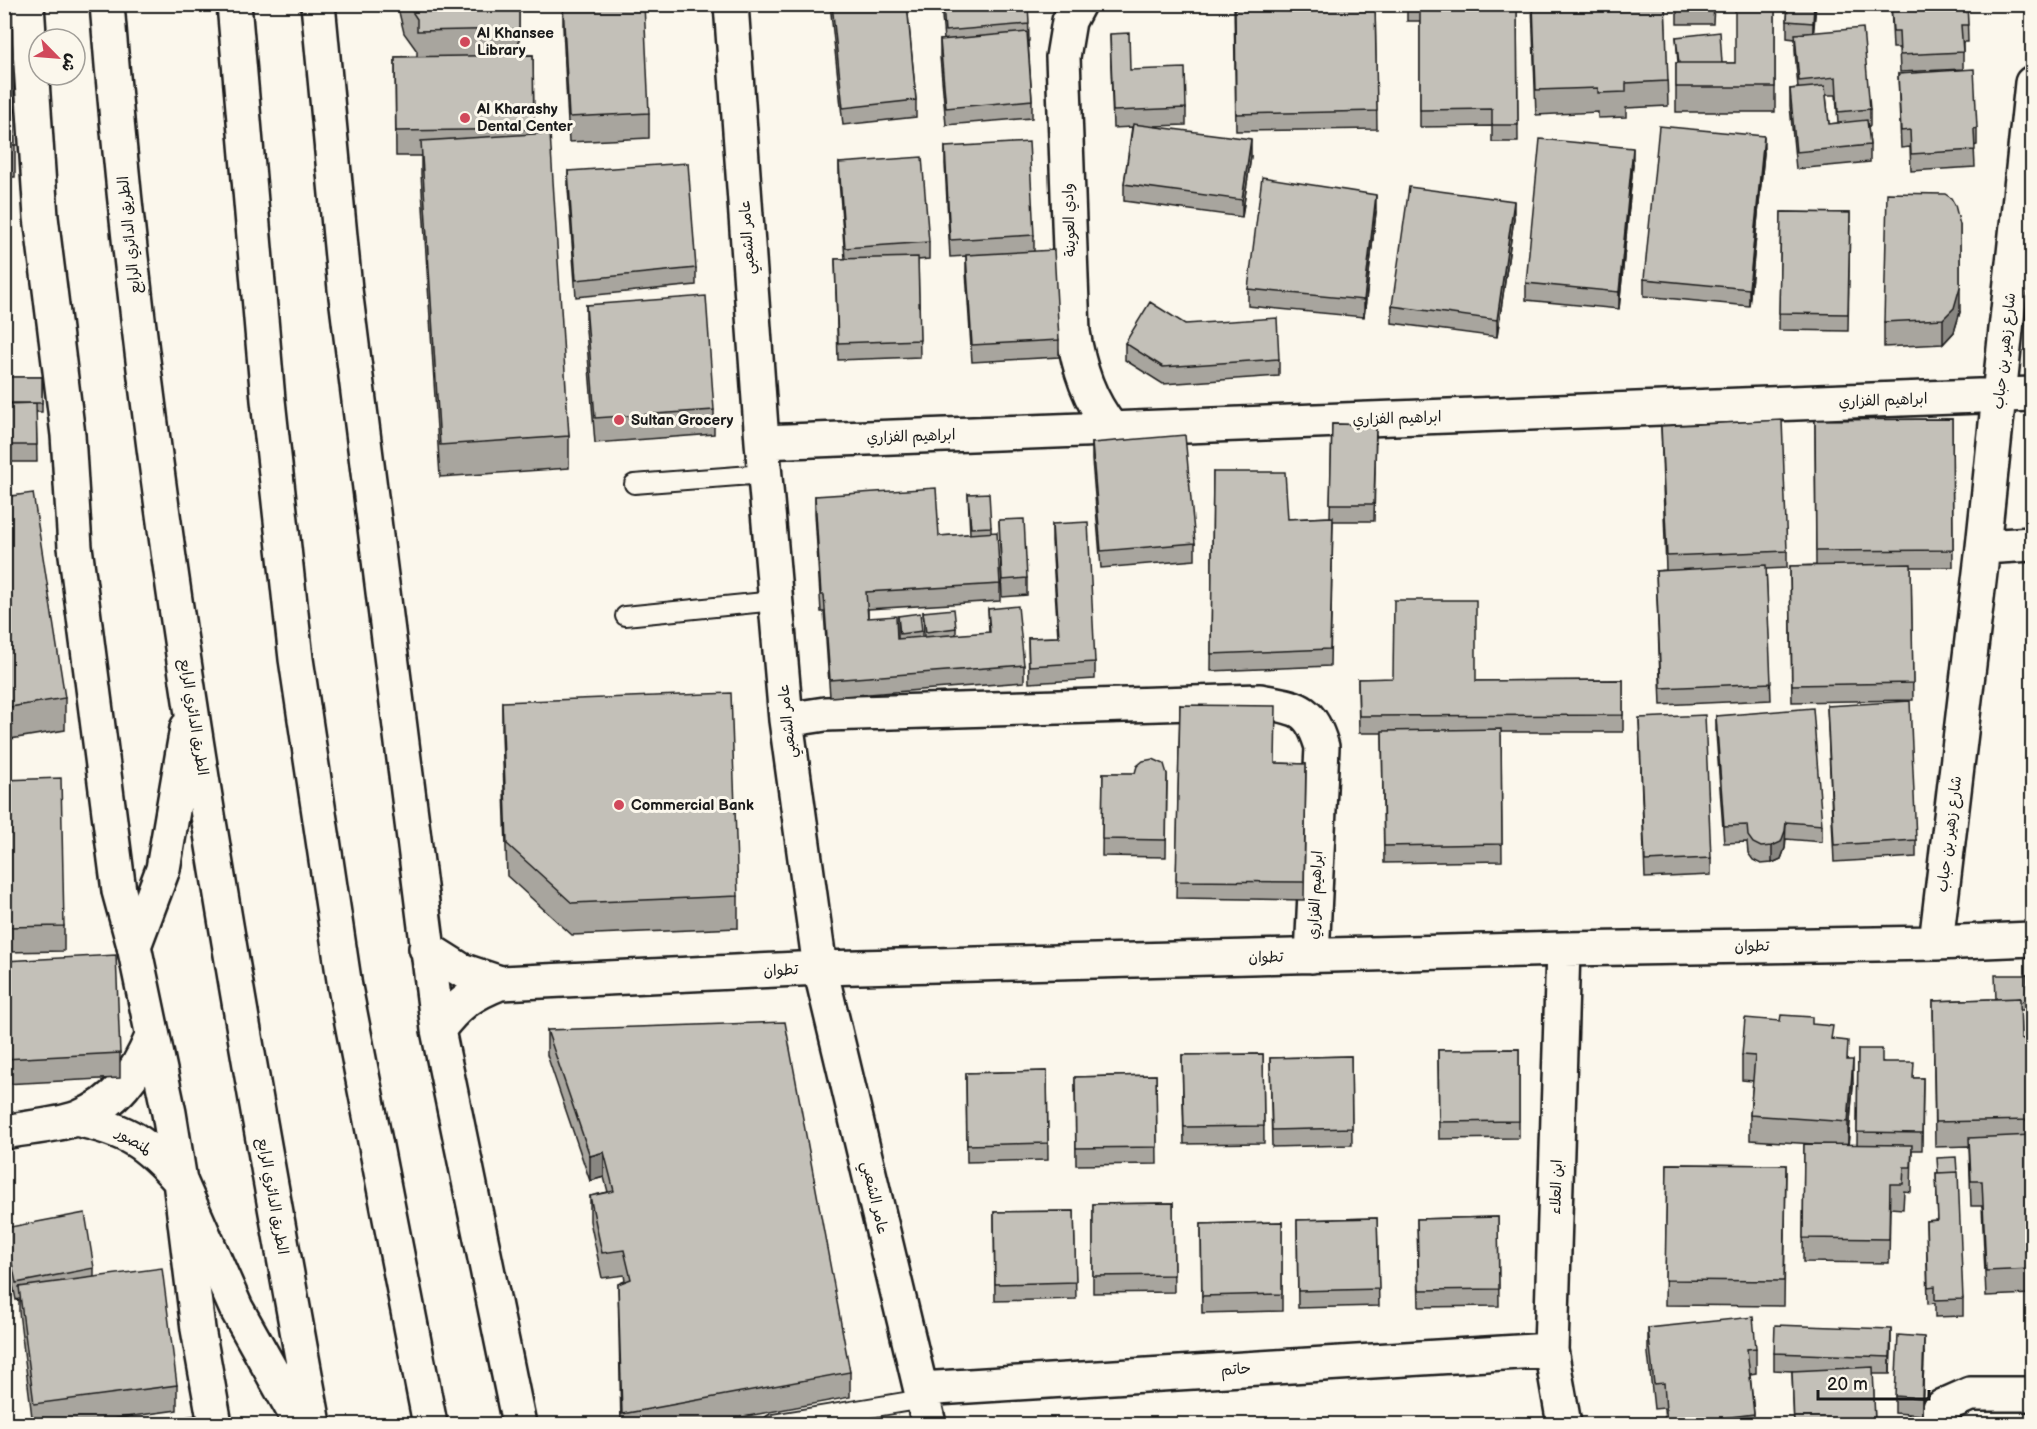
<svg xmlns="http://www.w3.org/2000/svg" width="2037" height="1429" font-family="'Balsamiq Sans','Playpen Sans Arabic',sans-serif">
<rect width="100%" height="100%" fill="#fbf7ec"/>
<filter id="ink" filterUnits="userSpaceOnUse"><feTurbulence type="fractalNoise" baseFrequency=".0167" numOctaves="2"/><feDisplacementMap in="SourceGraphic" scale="12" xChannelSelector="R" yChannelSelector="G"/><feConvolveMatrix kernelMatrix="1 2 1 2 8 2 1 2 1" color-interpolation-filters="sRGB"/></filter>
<g filter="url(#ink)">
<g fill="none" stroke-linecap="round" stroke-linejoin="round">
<defs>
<path id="service" d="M634,484L764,474
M625,616L775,601
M773,1424L923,1399"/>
<path id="minor" d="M27,4L41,217L68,435L75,547L119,891L134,946L169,1113L180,1181L198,1329L215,1424
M318,4L345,289L438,1030L519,1424
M731,4L762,442L786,720L820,968L929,1424
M1078,4L1069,21L1063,57L1073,332C1079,369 1089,400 1112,429
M762,442L2032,394
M1983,547L2032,544
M786,720L825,714L1260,701C1298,708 1310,707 1322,747L1312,956
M1936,943L1983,547L2032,83
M426,948L461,970L500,983
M1563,949L1551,1350L1564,1424
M438,1030C457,1005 471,994 500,983L820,968L1563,949L1936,943L2032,939
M76,1119C127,1130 146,1142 180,1181
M4,1132C25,1128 60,1125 78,1118C117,1102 136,1075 152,1037
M921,1389L1551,1350
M1924,1423L1943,1406L1970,1394H2032"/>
<path id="primary" d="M107,4C144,482 229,954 314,1424
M234,4L268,400L296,659L345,987L430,1424
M134,946L163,869L187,728
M180,1181L236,1308L301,1424"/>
</defs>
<use href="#service" stroke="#1c1c1c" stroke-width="22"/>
<use href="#minor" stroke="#1c1c1c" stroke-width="38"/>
<use href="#primary" stroke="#1c1c1c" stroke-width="38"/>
<use href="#service" stroke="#fbf7ec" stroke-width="18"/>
<use href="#minor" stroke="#fbf7ec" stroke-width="33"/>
<use href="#primary" stroke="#fbf7ec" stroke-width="33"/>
</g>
<path fill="#a8a59e" stroke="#1c1c1c" stroke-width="1.5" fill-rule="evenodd" d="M4,4L15,145V177H4Z
M397,4H519V55H533L534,134L569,436V468L440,477L421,174V156H396L395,57L417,56V51L404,33Z
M563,4L649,113V138L569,142L563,28Z
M830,4H907L916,100V117L843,125Z
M941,4H1028L1029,41L1028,42L1032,100V118L946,125L940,57V40H944Z
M1234,4H1375L1377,129L1236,131Z
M1407,4H1464V10H1474V4H1509V9H1517L1518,142H1492V126L1420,127V21H1407Z
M1532,4H1665L1668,106L1626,108V117L1598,118V112L1536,115Z
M1677,4H1714L1713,24H1677Z
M1775,4V112H1676V63H1678L1676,37L1722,63H1735Z
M1788,4H1816L1813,32L1870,109V126H1868L1870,145V162L1796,169L1790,106V89L1798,88L1795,51V39L1787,38V21ZM1826,95H1836L1838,123L1829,124Z
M1891,4H1967L1968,42H1963V69L1900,72L1899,48H1893Z
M1110,34L1130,70L1186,108V125L1154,126L1251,156L1242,217L1124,201V184L1132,127L1113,128Z
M1898,74L1977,128V145L1974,146L1975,167L1911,171L1910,147L1901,148Z
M945,147L1034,235V251L1059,340V357L972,362L966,272V256L950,257L945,164Z
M1764,153L1749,306L1644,296V279Z
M839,163L929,242V259L918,260L920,357L838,360L835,259H845L839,180Z
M1633,165L1619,309L1526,300V283Z
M568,171L696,268V285L576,297L568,188Z
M1376,212L1364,317L1248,306V289Z
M1781,212L1850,213L1848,331L1779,330Z
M1514,218L1497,337L1392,323V306Z
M586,305L714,410V434L595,443L586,330Z
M1960,312L1954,332L1943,344L1884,347V322Z
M1185,324L1279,359V376L1163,384L1125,360V343Z
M4,377H42V412H36L37,462H4Z
M1952,419L1953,567H1911L1913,700L1792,702L1790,566L1816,565L1815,420Z
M1332,424L1376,425L1374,521H1333L1330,666L1211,671L1213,472L1288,519L1330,517Z
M1661,426L1787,551V568L1766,569L1771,700L1661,705L1656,571L1666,570Z
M1092,443L1195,543V560L1101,568L1092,460Z
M968,494L991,527V532L1000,584V601L868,609V618L897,639H898V616L922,631V637H924L923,612L956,628V635L989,633L988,609L1024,665V682L830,697L824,612H821L815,513V496L939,536L970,534Z
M4,497L65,698V730L4,740Z
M999,520L1027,578V595L1002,597Z
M1052,524L1095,662V679L1029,683L1028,638L1058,637L1052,541Z
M1358,679L1476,681L1623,680V732H1501L1502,861L1384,863L1382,733H1359Z
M502,702L738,896V928L572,935L507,876L502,734Z
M1180,705L1275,763L1306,764L1304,900L1176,898Z
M1827,706L1916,840V857L1834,862Z
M1716,716L1822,825V842L1786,839L1785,848L1781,859L1772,863L1761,864L1753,860L1748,853L1747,842L1724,843L1716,733Z
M1639,718L1711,858V875L1645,878Z
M1103,773L1167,774L1166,857L1102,856Z
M4,780L64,926V951L4,952Z
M4,961L120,1053V1078L4,1084Z
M2027,975V1010H2020L2021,1039L2029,1120V1135H2032V1294L1986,1296L1982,1206H1971L1969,1146L1935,1147L1933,1001L1995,999Z
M1812,1024L1833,1039L1848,1060L1853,1085L1848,1145H1857L1858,1049L1914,1078H1923L1922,1150H1912L1911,1192L1904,1191L1903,1209L1890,1208L1889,1263L1803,1262L1804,1144H1814L1750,1140V1115L1753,1081L1742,1080V1055Z
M547,1030L850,1372V1397L700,1425H621L618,1284L625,1281L624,1275L602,1278L590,1221V1196L608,1192L604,1177L590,1181L547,1055Z
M1519,1049V1138L1439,1139L1438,1050Z
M1263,1054L1264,1143L1184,1144L1182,1055Z
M1351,1056L1352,1145L1272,1147L1270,1058Z
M1047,1071L1048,1160L967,1162L966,1073Z
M1156,1075L1157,1164L1076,1165L1075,1077Z
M1667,1164L1786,1165L1784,1306L1665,1305Z
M1936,1173H1937L1963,1299V1316L1935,1317V1303L1928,1304L1926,1221L1938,1220Z
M1173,1203L1174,1292L1093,1293V1204Z
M1074,1211L1076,1299L995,1301L994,1212Z
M1498,1217L1499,1306L1419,1307L1417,1219Z
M1377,1218L1379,1306L1298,1308L1297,1220Z
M1282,1222V1311L1202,1313L1201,1224Z
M5,1228L94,1268V1277L177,1385V1410L68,1425H33L19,1312V1299L16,1300L5,1245Z
M1648,1328L1756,1348V1373L1750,1374L1754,1414V1425H1665L1664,1408L1654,1409L1648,1353Z
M1891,1346L1890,1374H1873L1875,1425H1794L1792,1371L1774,1370V1353Z
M1924,1354L1922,1415L1895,1413V1396Z"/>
<path fill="#888681" stroke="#1c1c1c" stroke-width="1.5" d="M1814,4H1816L1813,40V23Z
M1764,136V153L1749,306V289Z
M1251,139V156L1242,217V200Z
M1633,148V165L1619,309V292Z
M1376,195V212L1364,317V300Z
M1514,201V218L1497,337V320Z
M1960,225V312L1954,332L1943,344V319Z
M1786,822L1785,848L1781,859L1772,863V846Z
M1853,1060V1085L1848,1147V1122Z
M604,1152V1177L590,1181V1156Z
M1891,1329V1346L1890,1374V1357Z
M1924,1337V1354L1922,1415V1398Z"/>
<path fill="#c3c0b8" stroke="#1c1c1c" stroke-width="1.5" d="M4,4H12L15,145H4Z
M407,4H519V29L417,31V19Z
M563,4H644L649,113L569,117Z
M832,4H907L916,100L843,108Z
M943,4H1028L1029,24L945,31Z
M1235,4H1375L1377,111L1236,114Z
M1475,4H1509V7L1475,10Z
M1533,4H1665L1668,81L1626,83V92L1598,93V88L1536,90Z
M1677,4H1713V7H1677Z
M1735,4H1775V87H1676V63H1735Z
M1788,4H1814L1813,23L1787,21Z
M1891,4H1967L1968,25H1961L1963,52L1900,55L1899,31H1893Z
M1517,9L1518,125H1492V109L1420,110V11Z
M1863,28L1870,109L1838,112L1836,77L1799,81L1795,34Z
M1027,32L1032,100L946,108L940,40Z
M1720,32L1722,63H1679L1676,37Z
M1129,33L1130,70L1185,68L1186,108L1113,111L1110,34Z
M533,55L534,129L396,131L395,57Z
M1974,69L1977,128L1974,129L1975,150L1911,154L1910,130L1901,131L1898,74Z
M1825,86L1829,124L1867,120L1870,145L1796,152L1790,89Z
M1133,124L1251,139L1242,200L1124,184Z
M1659,126L1764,136L1749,289L1644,279Z
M550,133L569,436L440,445L421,141Z
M1540,139L1633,148L1619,292L1526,283Z
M1029,142L1034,235L950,240L945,147Z
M922,157L929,242L845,248L839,163Z
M688,163L696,268L576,280L568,171Z
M1262,177L1376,195L1364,300L1248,289Z
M1409,187L1514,201L1497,320L1392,306Z
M1887,193L1945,194L1951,198L1955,205L1960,225V287L1954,308L1943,319L1884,322Z
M1781,212L1850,213L1848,314L1779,313Z
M1054,250L1059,340L972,345L966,255Z
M918,257L920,340L838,343L835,259Z
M706,296L714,410L595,418L586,305Z
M1150,302L1185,324L1277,318L1279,359L1163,367L1125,343Z
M4,377H42V403H4Z
M36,403L37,445H4V404Z
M1952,419L1953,550L1816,551L1815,420Z
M1782,420L1787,551L1667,556L1661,426Z
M1332,424L1376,425L1374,504H1330Z
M1185,435L1195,543L1101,551L1092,443Z
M1213,472H1285L1288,519L1333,517L1330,649L1211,654Z
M936,488L939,536L997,532L1000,584L866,592L868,618L896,616L897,639L990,632L988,609L1018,606L1024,665L830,680L824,595H821L815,496Z
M33,493L65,698L4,708V497Z
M989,493L991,527L971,528L968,494Z
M1024,519L1027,578L1002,580L999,520Z
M1088,522L1095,662L1029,666L1028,638L1059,637L1052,524Z
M1911,564L1913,683L1792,685L1790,566Z
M1766,565L1771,683L1661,688L1656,571Z
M1394,600H1476V681L1623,680V715L1359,716L1358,679L1393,678Z
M954,609L956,628L926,632L923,612Z
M920,613L922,631L900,634L898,616Z
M731,693L738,896L572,903L507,844L502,702Z
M1910,701L1916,840L1834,845L1827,706Z
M1180,705L1276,706L1275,763L1306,764L1304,882L1176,881Z
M1813,708L1822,825L1786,822L1785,831L1781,842L1772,846L1761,847L1753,843L1748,836L1747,825L1724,826L1716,716Z
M1705,715L1711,858L1645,861L1639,718Z
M1501,729L1502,844L1384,846L1382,731Z
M1153,759L1164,764L1167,774L1166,840L1102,839L1103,773H1135L1137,766L1143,761Z
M61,778L64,926L4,927V780Z
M116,955L120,1053L4,1059V961Z
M1995,975H2027V1001L2020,1002V998L1996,999Z
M2020,998L2021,1039L2027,1038L2029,1120L1935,1122L1933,1001Z
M1781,1015L1812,1017V1024L1833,1026L1831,1039L1848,1041L1847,1060H1853L1848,1122L1750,1115L1755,1056L1742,1055L1745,1018L1780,1021Z
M785,1022L850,1372L622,1414L618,1284L631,1279L624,1250L602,1253L590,1196L614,1191L604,1152L590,1156L547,1030Z
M1519,1049V1121L1439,1122L1438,1050Z
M1858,1049H1882V1062H1914L1913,1078H1923L1922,1133L1857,1132Z
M1263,1054L1264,1126L1184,1127L1182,1055Z
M1351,1056L1352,1128L1272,1130L1270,1058Z
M1047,1071L1048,1143L967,1145L966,1073Z
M1156,1075L1157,1147L1076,1148L1075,1077Z
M2032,1135V1269L1986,1271L1982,1181H1971L1969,1138Z
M1804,1144L1912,1145L1911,1167H1904L1903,1184H1890L1889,1239L1803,1238Z
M1956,1157L1957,1172L1938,1173L1937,1158Z
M1667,1164L1786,1165L1784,1281L1665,1280Z
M1958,1172L1963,1299L1935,1300V1286L1928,1287L1926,1221L1938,1220L1936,1173Z
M1173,1203L1174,1275L1093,1276V1204Z
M1074,1211L1076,1282L995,1284L994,1212Z
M85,1213L94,1268L16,1283L5,1228Z
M1498,1217L1499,1289L1419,1290L1417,1219Z
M1377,1218L1379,1289L1298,1291L1297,1220Z
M1282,1222V1294L1202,1296L1201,1224Z
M162,1268L177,1385L34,1404L19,1287Z
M1753,1317L1756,1348L1747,1349L1754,1414L1667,1425L1664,1383L1654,1384L1648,1328Z
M1775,1325L1891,1329L1890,1357L1774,1353Z
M1898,1335L1924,1337L1922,1398L1895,1396Z
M1873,1367L1875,1425H1794L1792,1371Z
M197,1415L198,1425H131Z"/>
</g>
<g fill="#d1495b" stroke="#fbf7ec" stroke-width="2">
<circle cx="465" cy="42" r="6"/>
<circle cx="465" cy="118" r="6"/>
<circle cx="619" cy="420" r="6"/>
<circle cx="619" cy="805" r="6"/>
</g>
<g text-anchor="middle" stroke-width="6" stroke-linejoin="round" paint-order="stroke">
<g font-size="15" font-weight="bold" fill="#1c1c1c" stroke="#fbf7ec" text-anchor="start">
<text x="477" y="38">Al Khansee<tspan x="477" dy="17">Library</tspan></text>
<text x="477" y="114">Al Kharashy<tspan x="477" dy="17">Dental Center</tspan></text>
<text x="631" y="425">Sultan Grocery</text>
<text x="631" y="810">Commercial Bank</text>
</g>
<g font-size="15" fill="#1c1c1c" stroke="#fbf7ec">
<text transform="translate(1069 220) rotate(-92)" y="5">وادي العوينة</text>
<text transform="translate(129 235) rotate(-96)" y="5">الطريق الدائري الرابع</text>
<text transform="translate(747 237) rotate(-94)" y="5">عامر الشعبي</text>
<text transform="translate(2004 351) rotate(-84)" y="5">شارع زهير بن حباب</text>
<text transform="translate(1883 400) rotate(-2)" y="5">ابراهيم الفزاري</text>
<text transform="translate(1397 418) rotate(-2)" y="5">ابراهيم الفزاري</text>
<text transform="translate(911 436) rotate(-2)" y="5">ابراهيم الفزاري</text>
<text transform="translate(194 717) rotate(81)" y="5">الطريق الدائري الرابع</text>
<text transform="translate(787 721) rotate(-96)" y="5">عامر الشعبي</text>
<text transform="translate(1949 834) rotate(-83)" y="5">شارع زهير بن حباب</text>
<text transform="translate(1315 895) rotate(-87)" y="5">ابراهيم الفزاري</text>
<text transform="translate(1752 946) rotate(-1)" y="5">تطوان</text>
<text transform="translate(1266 957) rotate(-1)" y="5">تطوان</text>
<text transform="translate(781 970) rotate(-3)" y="5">تطوان</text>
<text transform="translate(134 1141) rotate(31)" y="5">لمنصور</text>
<text transform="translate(1556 1187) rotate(-88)" y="5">ابن العلاء</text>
<text transform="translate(273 1196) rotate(80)" y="5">الطريق الدائري الرابع</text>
<text transform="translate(875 1198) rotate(77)" y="5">عامر الشعبي</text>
<text transform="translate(1236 1369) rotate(-4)" y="5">حاتم</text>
</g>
</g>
<rect width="2037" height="1429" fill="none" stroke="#fbf7ec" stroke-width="24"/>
<rect x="12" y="12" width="2013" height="1405" fill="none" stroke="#1c1c1c" stroke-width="2" filter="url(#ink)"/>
<g transform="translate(57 57) rotate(115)"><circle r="28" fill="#fbf7ec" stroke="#a29f99" stroke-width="1.5"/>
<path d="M0-4.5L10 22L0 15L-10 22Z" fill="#d1495b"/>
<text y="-9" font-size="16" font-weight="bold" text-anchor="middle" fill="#1c1c1c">ش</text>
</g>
<path d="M1818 1390v9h111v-9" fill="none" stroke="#1c1c1c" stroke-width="3"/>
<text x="1827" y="1390" font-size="18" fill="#1c1c1c" stroke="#fbf7ec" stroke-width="4.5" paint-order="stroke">20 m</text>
</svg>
